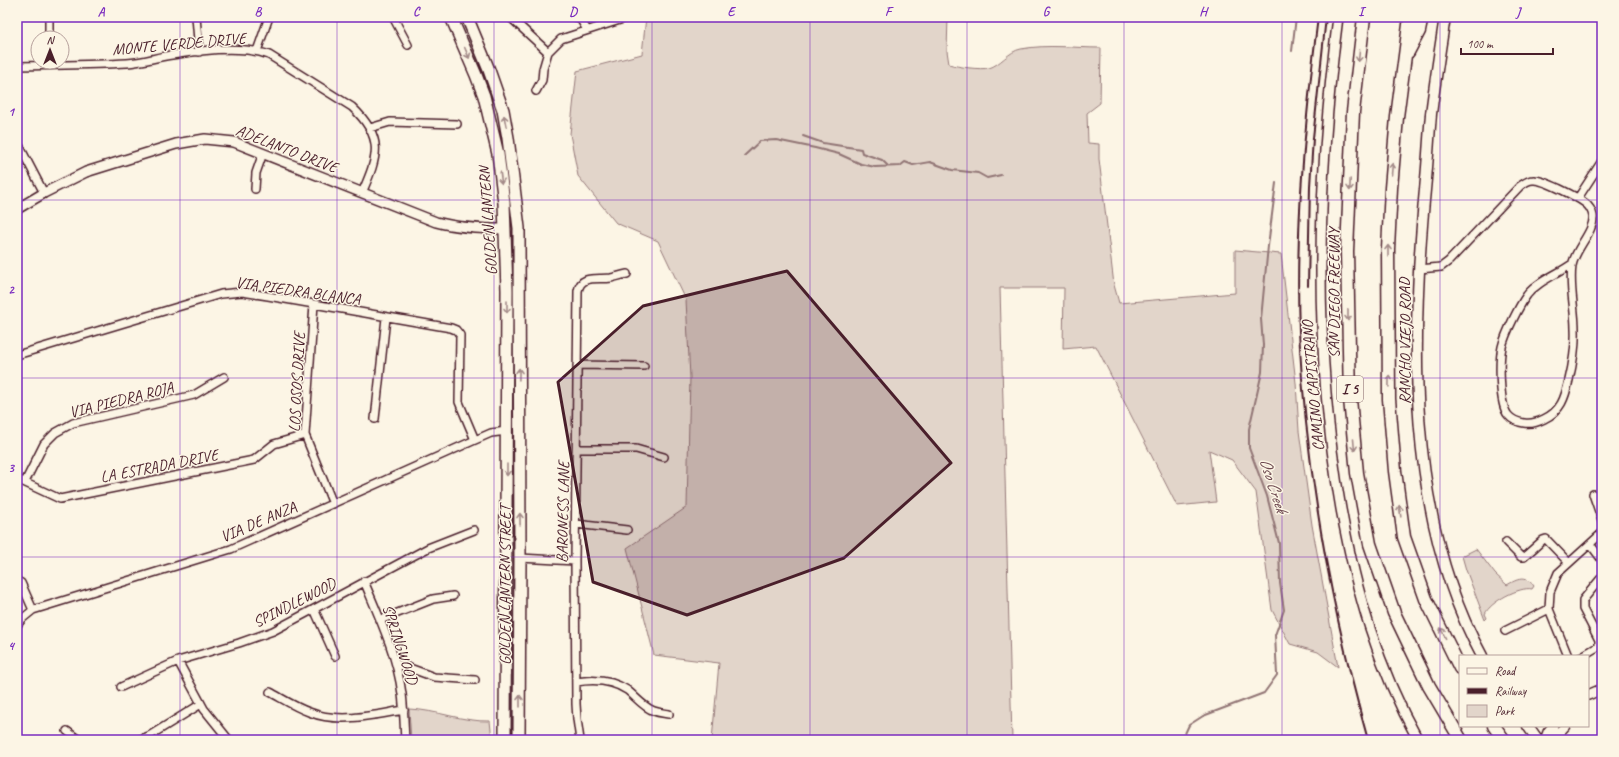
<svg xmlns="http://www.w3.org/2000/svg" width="1619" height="757" font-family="Caveat,sans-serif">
<rect width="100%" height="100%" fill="#fcf5e5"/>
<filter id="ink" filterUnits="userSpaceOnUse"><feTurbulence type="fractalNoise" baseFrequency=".025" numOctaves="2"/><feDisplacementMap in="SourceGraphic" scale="8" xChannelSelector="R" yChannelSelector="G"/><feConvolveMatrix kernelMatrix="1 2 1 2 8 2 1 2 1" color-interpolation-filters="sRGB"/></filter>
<g filter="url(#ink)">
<path fill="#e2d5ca" stroke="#967a7a" d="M646,17H948L947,51L949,64C957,67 981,70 989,68C1000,65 1009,51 1021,49C1048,44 1074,48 1101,48L1100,103L1087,113L1088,143L1099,144V159L1114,285L1119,303L1235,293V250L1281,254L1296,383L1299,431L1312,525L1338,667L1318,652L1290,644L1272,610L1256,492L1232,460L1209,450L1216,502L1177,506L1096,346L1063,349L1064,288H1000L1012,740H712L719,663L654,655L627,548L687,507L690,377L686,300L658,241L616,223L578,176L570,134L577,71L642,54Z
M1476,549L1495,574L1507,585C1517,579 1526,575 1534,586L1532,589C1520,586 1490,602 1485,614L1487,618L1485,620L1466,570L1462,556Z
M409,709C437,710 463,722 490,721L492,740H411Z"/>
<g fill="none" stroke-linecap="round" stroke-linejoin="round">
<path stroke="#917474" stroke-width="2" d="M1292,51L1296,17
M803,136L823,143L861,149L862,153L882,160L888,166
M744,156L760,141L776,140L815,148L839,154L861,164L875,167L900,166L905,162L913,165L930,162L952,170L978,173L987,178L1001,175
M1182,740L1189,725L1203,716L1264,693L1277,675L1275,635L1284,610L1280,583L1279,543L1267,496L1249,448V429L1262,372L1263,345L1261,319L1268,246L1276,183"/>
<defs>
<path id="minor" d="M196,17L199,52
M393,17L408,45
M510,17L548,52
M576,17L581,20L587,30
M49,38V17
M257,51L269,17
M17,66C54,65 91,65 127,63C143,62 157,57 172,55C201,50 243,45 269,55L352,107C385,138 378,156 362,193
M536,91L542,80L543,69L548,52L561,39L623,19
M370,128L390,122L457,124
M20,147L44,193
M255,189L256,173L263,153
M1578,198L1602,161
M1419,269L1441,267L1449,261L1520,186C1524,183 1528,180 1533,180C1543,179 1577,197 1585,203C1589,206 1592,211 1593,216C1595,231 1574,250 1572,266C1569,287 1575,308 1575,329C1576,347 1573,363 1569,380C1565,398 1561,411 1544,419C1538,422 1530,424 1524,423C1517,422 1512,420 1508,415C1499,404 1499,361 1502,347C1505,334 1519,306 1527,295C1538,281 1558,274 1572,264
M314,304L305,435L333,504
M17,355L221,294L242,292L268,296L451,328L456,330L460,335L459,402L475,440
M577,365L644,366
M375,419L386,318
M577,449H636L664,457
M17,479L60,499L254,460L274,444L305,435
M25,482L44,444L55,433L73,423L194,395L224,377
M1593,494L1602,520
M576,524L627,530
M1506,542L1521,557H1524L1543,540L1546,539L1569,563
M1590,544L1602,560
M520,558L575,561
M17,581L21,583L33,610
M364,581C379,617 397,655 402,694C404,709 404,725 405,740
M314,609L335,656
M380,620L433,599L453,596
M17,625L22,619L33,610L231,549L475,440L491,433L507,431
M1505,631L1549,609
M1568,656L1549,609L1550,592L1558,573L1602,533
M1582,656L1599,646V640L1583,609V600L1602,577
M178,661L204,709L229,740
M396,663L434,677L475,680
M576,682C593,679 612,680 627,690C636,697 643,707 654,711C659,713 664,713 669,714
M121,687L178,661L239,643L273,631L428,548L474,530
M270,692C283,699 295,707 309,712C339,724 373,715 404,710
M67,731L79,740
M139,740L149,736L201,704
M580,740L577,719L576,704L575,561L578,291C581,274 598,280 611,278C616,277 621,275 627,274"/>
<path id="tertiary" d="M1338,17C1317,180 1312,346 1341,509C1356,591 1377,666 1418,740
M17,209L44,193L86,172L176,144L205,139L234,142L436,222C459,228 481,229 505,229
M1588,695L1602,689
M1545,740L1548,732L1553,726
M1552,740L1565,726"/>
<path id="secondary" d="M1445,17C1440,49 1435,82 1431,114C1429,136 1428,158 1426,179C1411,334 1405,516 1482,656
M1528,726L1538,740"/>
<path id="primary" d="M451,17L476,75L484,96L498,154L504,203L507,290L505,740
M467,17L489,70L503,110L508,138L519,228L520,558L519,740"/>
<path id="motorway" d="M1364,17L1353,112L1347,251L1350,399L1357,473L1370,544L1394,613L1429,686L1461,740
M1410,17L1397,117L1391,188L1388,249L1389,399L1395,471L1404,537L1426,599L1460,668
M1408,52L1419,31L1422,17
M1494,726L1504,740"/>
</defs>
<use href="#minor" stroke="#4a1f2b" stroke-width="10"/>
<use href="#tertiary" stroke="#4a1f2b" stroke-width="12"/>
<use href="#secondary" stroke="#4a1f2b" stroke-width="13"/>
<use href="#primary" stroke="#4a1f2b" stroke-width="14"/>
<use href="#motorway" stroke="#4a1f2b" stroke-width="15"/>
<use href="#minor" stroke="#fcf5e5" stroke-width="7"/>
<use href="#tertiary" stroke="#fcf5e5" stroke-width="9"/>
<use href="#secondary" stroke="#fcf5e5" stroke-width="10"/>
<use href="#primary" stroke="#fcf5e5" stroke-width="11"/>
<use href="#motorway" stroke="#fcf5e5" stroke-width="12"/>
<path stroke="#4a1f2b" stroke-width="2" d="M1318,17C1305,121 1295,227 1299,332C1306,472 1330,605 1368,740
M1308,286L1310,186L1313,138L1326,17"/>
</g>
<defs><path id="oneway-shaft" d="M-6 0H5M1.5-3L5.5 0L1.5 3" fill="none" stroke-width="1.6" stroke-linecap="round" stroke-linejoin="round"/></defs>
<g stroke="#a38a88">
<use href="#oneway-shaft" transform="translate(467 53) rotate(67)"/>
<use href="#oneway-shaft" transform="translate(1359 56) rotate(96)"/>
<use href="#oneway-shaft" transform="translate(505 121) rotate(-101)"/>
<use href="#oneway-shaft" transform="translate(1392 169) rotate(-85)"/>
<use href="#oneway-shaft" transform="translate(501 178) rotate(83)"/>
<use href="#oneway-shaft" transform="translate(1350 185) rotate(92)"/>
<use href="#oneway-shaft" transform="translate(1388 251) rotate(-90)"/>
<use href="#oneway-shaft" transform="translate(507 307) rotate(90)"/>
<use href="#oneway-shaft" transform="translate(1348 315) rotate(90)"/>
<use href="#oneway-shaft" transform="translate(519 374) rotate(-89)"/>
<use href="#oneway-shaft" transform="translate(1389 381) rotate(-89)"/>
<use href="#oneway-shaft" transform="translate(1354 445) rotate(85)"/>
<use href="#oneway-shaft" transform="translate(507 470) rotate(90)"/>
<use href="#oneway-shaft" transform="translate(1400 511) rotate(-98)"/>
<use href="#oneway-shaft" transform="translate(520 519) rotate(-91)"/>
<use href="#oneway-shaft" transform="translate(1443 633) rotate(-116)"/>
<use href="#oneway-shaft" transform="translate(520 701) rotate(-90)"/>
</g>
</g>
<path fill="#4a1f2b" fill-opacity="0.2" stroke="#4a1f2b" stroke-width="3" stroke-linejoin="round" d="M787,271L951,463L844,558L687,615L593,582L558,382L643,306Z"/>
<path fill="none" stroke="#7b2cbf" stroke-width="1" stroke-opacity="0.55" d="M180,17V740M337,17V740M494,17V740M652,17V740M810,17V740M967,17V740M1124,17V740M1282,17V740M1440,17V740M17,200H1602M17,378H1602M17,557H1602"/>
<g text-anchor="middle" stroke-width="3" stroke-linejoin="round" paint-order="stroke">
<rect fill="#fcf5e5" stroke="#7f5f63" stroke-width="1" x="1337" y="376" width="26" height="26" rx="3"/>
<g font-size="15" font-weight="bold" fill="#4a1f2b">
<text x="1350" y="394">I 5</text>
</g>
<g font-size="16" fill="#4a1f2b" stroke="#fcf5e5">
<text transform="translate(179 43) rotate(-5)" y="6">MONTE VERDE DRIVE</text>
<text transform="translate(287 148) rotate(21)" y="6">ADELANTO DRIVE</text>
<text transform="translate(487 221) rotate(-94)" y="6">GOLDEN LANTERN</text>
<text transform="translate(298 290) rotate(8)" y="6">VIA PIEDRA BLANCA</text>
<text transform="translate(1333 293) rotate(-90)" y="6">SAN DIEGO FREEWAY</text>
<text transform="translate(1404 341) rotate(-90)" y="6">RANCHO VIEJO ROAD</text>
<text transform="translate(296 382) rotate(-87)" y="6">LOS OSOS DRIVE</text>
<text transform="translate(1312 386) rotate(-95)" y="6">CAMINO CAPISTRANO</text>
<text transform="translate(121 399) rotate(-14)" y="6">VIA PIEDRA ROJA</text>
<text transform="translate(159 465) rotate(-11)" y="6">LA ESTRADA DRIVE</text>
<text transform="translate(562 512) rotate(-89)" y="6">BARONESS LANE</text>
<text transform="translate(258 521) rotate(-23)" y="6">VIA DE ANZA</text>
<text transform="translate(504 585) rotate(-90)" y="6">GOLDEN LANTERN STREET</text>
<text transform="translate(294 602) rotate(-27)" y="6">SPINDLEWOOD</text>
<text transform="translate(401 644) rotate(72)" y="6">SPRINGWOOD</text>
</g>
<g font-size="17" font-style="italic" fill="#6d4950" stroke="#fcf5e5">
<text transform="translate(1274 485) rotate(72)" y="6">Oso Creek</text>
</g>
</g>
<rect width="1619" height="757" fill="none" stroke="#fcf5e5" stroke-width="44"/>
<rect x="1459" y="655" width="130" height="72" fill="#fcf5e5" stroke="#b59f9b"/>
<rect x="1467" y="668" width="20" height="6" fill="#fcf5e5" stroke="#b59f9b"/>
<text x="1495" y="675" font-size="12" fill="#4a1f2b">Road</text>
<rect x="1467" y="688" width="20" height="6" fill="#4a1f2b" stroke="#b59f9b"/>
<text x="1495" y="695" font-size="12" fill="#4a1f2b">Railway</text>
<rect x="1467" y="705" width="20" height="12" fill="#e2d5ca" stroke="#b59f9b"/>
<text x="1495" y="715" font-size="12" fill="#4a1f2b">Park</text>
<g transform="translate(50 50)"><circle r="19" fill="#fcf5e5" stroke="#b59f9b"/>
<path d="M0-3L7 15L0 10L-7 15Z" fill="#4a1f2b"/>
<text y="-6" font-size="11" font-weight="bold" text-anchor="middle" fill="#4a1f2b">N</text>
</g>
<path d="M1461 48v6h92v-6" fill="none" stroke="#4a1f2b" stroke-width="2"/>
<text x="1467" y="48" font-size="12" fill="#4a1f2b" stroke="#fcf5e5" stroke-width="3" paint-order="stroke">100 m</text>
<rect x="22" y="22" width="1575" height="713" fill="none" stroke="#7b2cbf" stroke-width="1.5"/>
<g font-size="13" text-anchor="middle" font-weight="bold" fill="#7b2cbf">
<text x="101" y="16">A</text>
<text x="258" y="16">B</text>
<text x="416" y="16">C</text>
<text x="573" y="16">D</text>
<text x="731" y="16">E</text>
<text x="888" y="16">F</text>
<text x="1046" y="16">G</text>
<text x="1203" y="16">H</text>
<text x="1361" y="16">I</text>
<text x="1518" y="16">J</text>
<text x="11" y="116">1</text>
<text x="11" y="294">2</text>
<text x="11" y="472">3</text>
<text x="11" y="650">4</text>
</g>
</svg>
